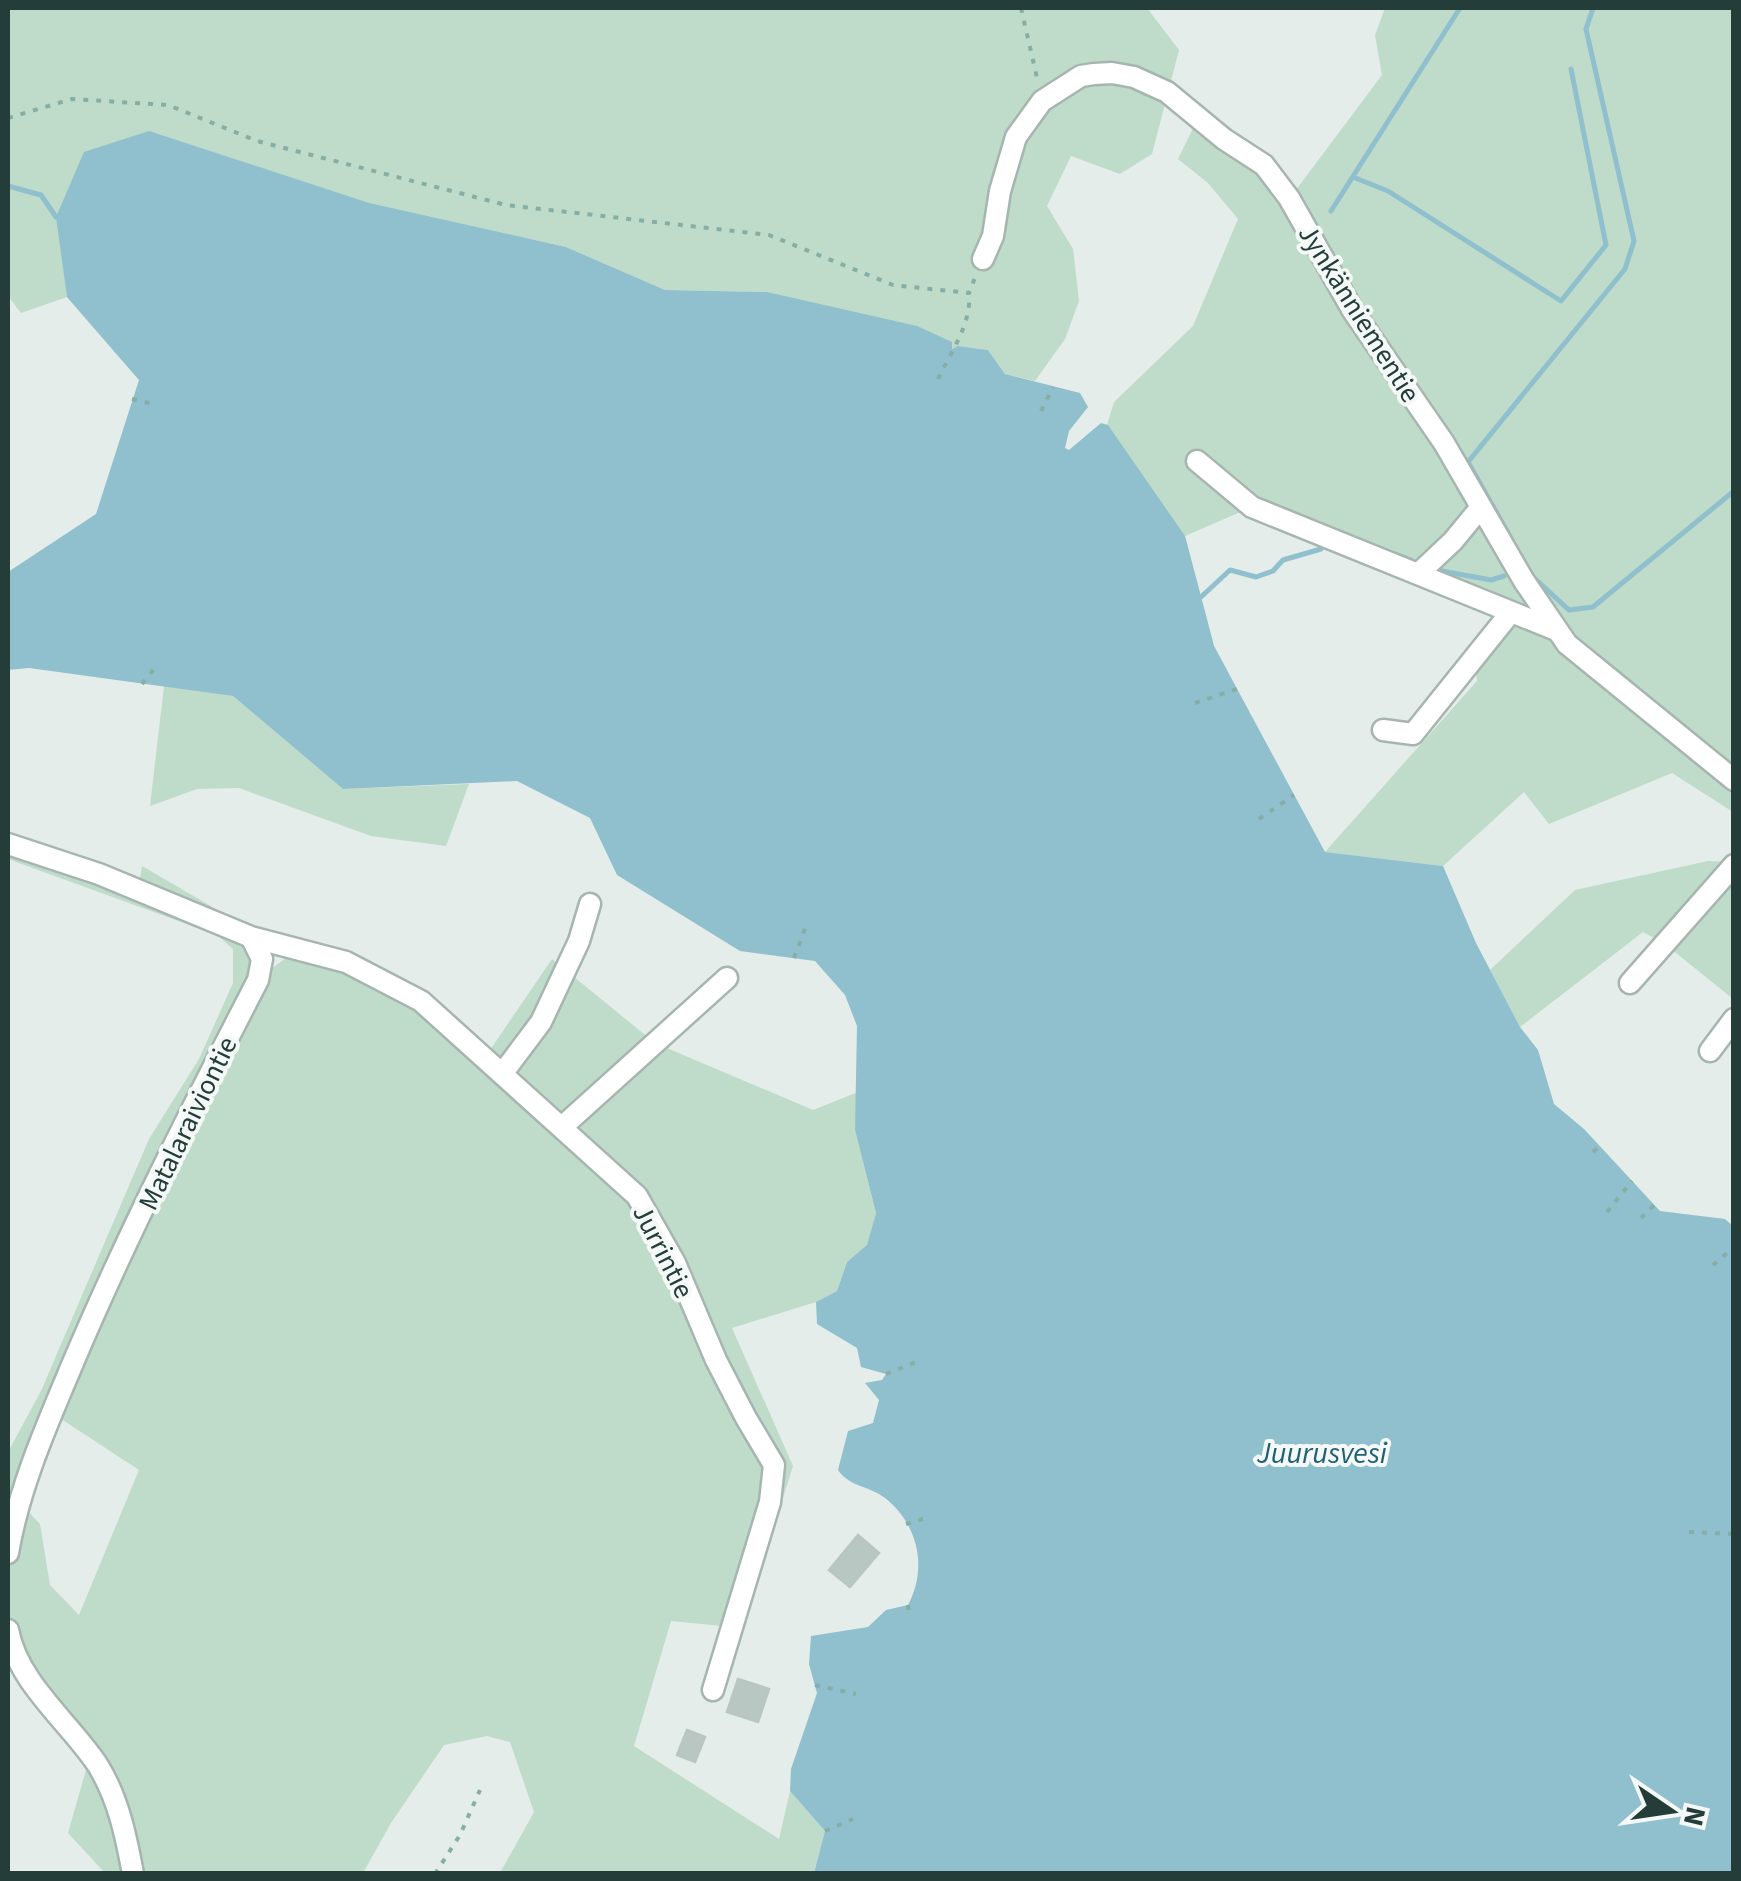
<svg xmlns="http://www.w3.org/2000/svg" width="1741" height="1881" font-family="'Source Sans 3',sans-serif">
<rect width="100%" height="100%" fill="#e4ede9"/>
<path fill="#bedcc9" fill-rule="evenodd" d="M8,8H1147L1179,50L1152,154L1120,174L1071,156L1047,206L1073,249L1079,301L1065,339L1035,381L1005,374L988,350L958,346L952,349L951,346L767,292L665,290L566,247L516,236L139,380L67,297L21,313L8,296Z
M1385,8H1733V812L1672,773L1549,824L1524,792L1443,866L1325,852L1477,681L1474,657L1510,613L1252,507L1185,536L1214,646L1227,670L1194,683L1107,425L1114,402L1193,326L1238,219L1208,183L1178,159L1199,116L1290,198L1382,75L1375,35Z
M164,686L233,696L343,789L469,784L446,846L371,836L239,788L197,789L150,806Z
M8,844L138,890L142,866L240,923L259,979C272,969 289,952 306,951C345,949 453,1027 490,1050L552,959L655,1043L813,1110L858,1092L855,1130L876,1213L867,1246L847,1262L837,1291L816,1302L732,1328L793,1466L742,1628L671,1621L634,1746L779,1839L790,1791L825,1831L814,1873H500L534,1812L510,1742L487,1736L444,1745L391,1823L363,1873H105L68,1833L90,1756L8,1630V1452L41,1391L149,1139L199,1059L233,983V949L217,935L8,859ZM52,1413L139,1470L79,1615L50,1585L40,1524L20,1503Z
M1708,861L1733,862V999L1665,944L1643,932L1520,1027L1490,970L1575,890Z"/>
<path fill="#90bfce" d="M149,131L369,203L566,247L665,290L767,292L917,326L952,342V349L958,346L988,350L1005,374L1080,393L1088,407L1069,431L1065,448L1069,450L1101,423L1108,425L1185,536L1214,646L1325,852L1443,866L1476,943L1520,1027L1538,1050L1554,1104L1584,1129L1660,1211L1725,1219L1733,1226V1873H814L825,1831L790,1791L791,1769L817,1693L809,1664L811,1636L868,1627L886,1610L908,1605C928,1568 918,1524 885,1498C870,1486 849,1487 838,1470L848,1431L873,1423L879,1400L865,1383L882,1380L886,1374L861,1367L857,1348L817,1324L816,1302L837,1291L847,1262L867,1245L876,1213L855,1130L857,1026L845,995L815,961L740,951L617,875L590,818L517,781L343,789L233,696L29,668L8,670V572L96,514L139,380L67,297L56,217L84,152Z"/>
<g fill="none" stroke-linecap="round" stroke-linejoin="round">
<path stroke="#90bfce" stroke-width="5" d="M1353,177L1388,191L1561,301L1606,245L1571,69
M8,186L41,195L56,217
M1331,211L1460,8
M1512,540L1468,462L1625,269L1634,241L1586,29L1593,8
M1395,554L1411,560
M1442,571L1491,580L1504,576
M1532,576L1569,610L1593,607L1734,491
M1201,597L1230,570L1256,577L1273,571L1283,560L1321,549"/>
</g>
<path fill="#b9c7c3" stroke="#b7c6c1" stroke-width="2.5" d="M858,1535L879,1553L850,1587L829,1570Z
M738,1679L769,1689L758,1722L727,1712Z
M687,1730L705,1737L695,1762L677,1755Z"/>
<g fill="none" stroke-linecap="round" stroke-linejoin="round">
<defs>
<path id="minor" d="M983,259L993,236L1000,191L1016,137L1042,101L1081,76L1094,74L1112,73L1134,77L1167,92L1224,139L1264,165L1289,198L1353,311L1444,443L1524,581L1567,644L1734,780
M1197,461L1252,507L1556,630
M1418,574L1453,541L1481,507
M1383,730L1413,734L1511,612
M8,844L99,874L251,937L262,959L258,980C194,1104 130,1229 75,1358C49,1420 19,1486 8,1553
M251,937L346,962L421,1001L637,1196L675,1263L716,1360L746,1418L774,1465L770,1502L713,1690
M1630,983L1734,865
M1710,1051L1734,1019
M502,1074L541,1022L579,941L590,904
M562,1127L727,978
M8,1630C18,1683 68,1721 97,1764C118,1797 126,1836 133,1874"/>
</defs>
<use href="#minor" stroke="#a7b5b0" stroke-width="25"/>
<path stroke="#86aea5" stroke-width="4" stroke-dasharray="5 8" stroke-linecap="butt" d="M1021,8L1038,82
M8,118L72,99L168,105L257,141L506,205L769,235L893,285L969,293L976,275
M938,379C951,352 972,323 969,293
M132,399L157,405
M1041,411L1053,387
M142,684L158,664
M1195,703L1237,689
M1259,819L1294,795
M794,958L806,926
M1593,1152L1600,1146
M1607,1212L1632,1181
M1641,1218L1654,1205
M1713,1265L1734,1247
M886,1374L919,1361
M906,1524L923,1519
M1689,1532L1734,1534
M908,1605L909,1614
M815,1685L856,1694
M825,1831L853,1819
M435,1874L460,1835L480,1790"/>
<use href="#minor" stroke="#fff" stroke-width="20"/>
</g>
<g text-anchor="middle" stroke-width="8" stroke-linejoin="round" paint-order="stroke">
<g font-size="28" fill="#243d38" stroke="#f4f9f7">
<text transform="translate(1360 313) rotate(58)" y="10">Jynkänniementie</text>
<text transform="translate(187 1123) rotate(-64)" y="10">Matalaraiviontie</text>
<text transform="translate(664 1251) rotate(63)" y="10">Jurrintie</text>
</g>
<g font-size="30" font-style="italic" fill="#226175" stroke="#f4f9f7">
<text x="1322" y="1463">Juurusvesi</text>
</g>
</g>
<rect width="1741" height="1881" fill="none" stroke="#243d38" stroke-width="20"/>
<g transform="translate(1671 1811) rotate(103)" stroke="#f4f9f7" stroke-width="8" paint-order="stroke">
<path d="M0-8L18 38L0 25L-18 38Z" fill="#243d38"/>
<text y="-15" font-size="28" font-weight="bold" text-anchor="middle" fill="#243d38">N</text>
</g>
</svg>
